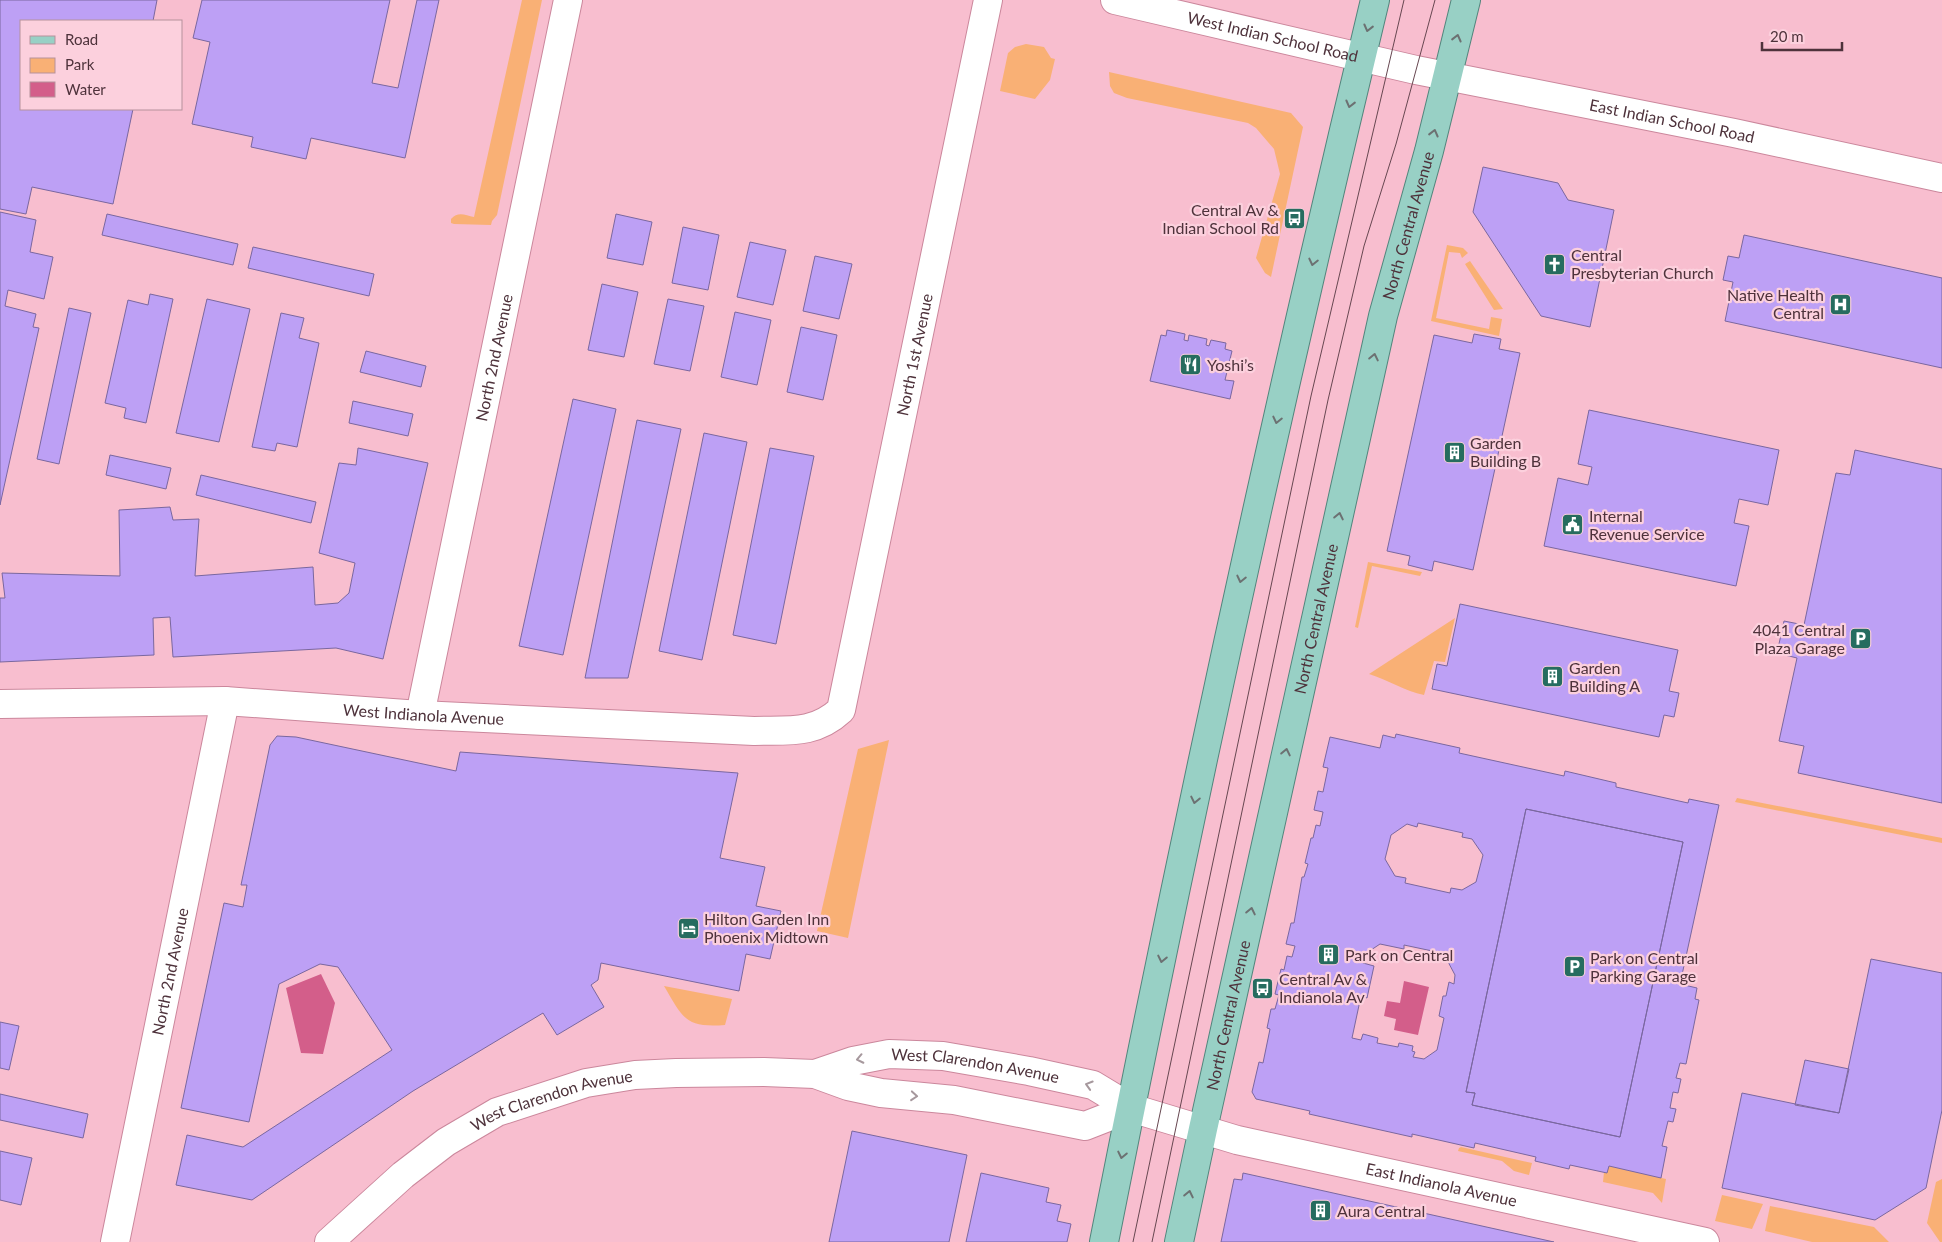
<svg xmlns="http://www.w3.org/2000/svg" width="1942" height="1242" font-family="Lato,sans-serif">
<rect width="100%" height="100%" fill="#f8becf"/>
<path fill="#f9b075" d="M522,0H542L497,215L492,221L491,225L454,224L451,223V219C458,211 465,215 474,217Z
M1026,44L1044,47L1051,58L1055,59L1050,80L1035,99L1000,91L1008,53L1015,47Z
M1109,72L1291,113L1303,127L1271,277L1265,273L1256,258L1280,174L1274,149L1256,128L1248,123L1127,98L1114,93L1110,86Z
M1447,245L1463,248L1468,253L1462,258L1460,253L1449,252L1436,318L1489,329L1491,317L1502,319L1499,336L1431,321Z
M1470,261L1503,309L1494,310L1465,264Z
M1368,562L1422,572L1420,576L1372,566L1358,628L1355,627Z
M1455,618L1445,662L1434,661L1424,695C1405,691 1388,680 1369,674Z
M889,740L848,938L817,931L858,749Z
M1737,798L1942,838V843L1735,802Z
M664,986L732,999L725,1025C685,1028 683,1018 664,986Z
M1461,1147L1532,1163L1529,1175L1514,1171L1502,1161L1458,1151L1459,1148Z
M1609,1166L1666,1179L1662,1203L1653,1193L1603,1182L1604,1172L1607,1173Z
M1942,1179V1242H1940L1927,1223L1936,1182Z
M1722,1195L1763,1204L1752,1229L1715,1221Z
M1770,1206L1874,1227L1889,1242H1812L1765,1231Z"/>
<path fill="#d35e8a" d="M321,974L335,1003L323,1054L301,1053L286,988Z
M1404,981L1429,987L1418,1035L1394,1030L1396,1019L1384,1016L1387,1001L1400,1003Z"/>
<path fill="#bda0f5" stroke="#7a679f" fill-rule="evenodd" d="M0,0H157L153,21H21V109H133L113,204L32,187L26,214L0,209Z
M202,0H390L372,83L398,88L417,0H439L405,158L311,138L306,159L251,147L253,137L192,124L210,42L193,38Z
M1483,167L1558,183L1568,200L1614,210L1590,327L1541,316L1473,212Z
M0,212L36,220L30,252L53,257L44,299L8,290L5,306L36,314L33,327L39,328L0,505Z
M107,214L238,244L233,265L102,235Z
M616,214L652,222L643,265L607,258Z
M683,227L719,235L708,290L672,283Z
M1744,235L1942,278V368L1725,321L1733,282L1723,280L1728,256L1739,258Z
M750,242L786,250L773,305L737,297Z
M253,247L374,274L369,296L248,268Z
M815,256L852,264L839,319L803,311Z
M602,284L638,292L624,357L588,350Z
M150,294L173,299L146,423L124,418L126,408L105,403L128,300L148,305Z
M207,299L250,309L219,442L176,433Z
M668,299L704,306L690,371L654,364Z
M69,308L91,313L59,464L37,459Z
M735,312L771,320L757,385L721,377Z
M281,313L304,318L299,338L319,343L297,447L277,443L275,451L252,447Z
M801,327L837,335L823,400L787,392Z
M1167,330L1185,334L1184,340L1188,341L1189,335L1207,339L1206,345L1209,346L1211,340L1226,343L1225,349L1232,351L1225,380L1234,381L1230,399L1150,381L1161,335L1166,336Z
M1474,334L1501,339L1499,349L1520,353L1473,570L1434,561L1432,571L1408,565L1410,556L1387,551L1434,335L1472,343Z
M366,351L426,366L421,387L360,372Z
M573,399L616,409L563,655L519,646Z
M353,401L413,414L408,436L349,423Z
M1589,410L1779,450L1768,505L1739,499L1734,523L1749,526L1736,586L1544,546L1558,478L1588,485L1592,467L1578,464Z
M637,420L681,429L628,678H585Z
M704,433L747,442L702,660L659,651Z
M358,448L428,463L383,659L336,648L173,657L170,617L153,618L154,655L0,662V598H5L2,573L120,576L119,510L170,507L173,520L199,519L195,576L313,567L315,605L338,603L349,593L355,563L319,553L339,463L356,465Z
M770,448L814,456L776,644L733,635Z
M1855,450L1942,469V803L1798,773L1804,746L1779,741L1797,658L1777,653L1784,621L1804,625L1836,473L1850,475Z
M110,455L171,468L166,489L106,475Z
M201,475L316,502L311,523L196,495Z
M1460,604L1678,650L1669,691L1679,693L1674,717L1664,715L1659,737L1432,689L1437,664L1447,666Z
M1396,734L1460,748L1459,753L1564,776L1565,771L1616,783V787L1688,803L1689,799L1719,805L1680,984L1697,988L1695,999L1699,1000L1686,1064L1680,1063L1676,1078L1681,1079L1678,1093L1673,1092L1670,1108L1676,1109L1673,1122L1668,1121L1662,1146L1667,1147L1661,1178L1609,1166L1607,1173L1570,1165L1569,1169L1535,1161L1536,1157L1475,1143L1474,1148L1412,1134V1137L1309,1114L1310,1111L1256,1099L1252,1092L1259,1062L1263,1063L1270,1029L1267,1028L1271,1009H1275L1279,995L1275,994L1281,969L1284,970L1287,956L1292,957L1295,946L1286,944L1291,923H1294L1302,877H1304L1308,864L1305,863L1311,838H1313L1316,825L1320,826L1323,812L1314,810L1318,791L1323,792L1328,768L1323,767L1330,737L1380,748L1383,735L1395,738ZM1526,809L1683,842L1620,1137L1472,1105L1475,1093L1466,1092ZM1418,823L1463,833L1462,837L1472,839L1483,855L1476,882L1462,890L1451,888L1450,893L1405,883L1406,878L1395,876L1385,859L1391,835L1407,824L1417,827ZM1380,944L1404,949V945L1437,952L1436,956L1446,958L1455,975L1454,984L1449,982L1446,996H1443L1439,1016L1444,1018L1437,1050L1424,1059L1413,1057L1415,1052L1412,1051L1413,1046L1399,1043L1398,1047L1377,1043L1378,1038L1363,1034L1361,1040L1352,1038L1361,996L1367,998L1374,966L1363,963L1365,954Z
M277,736L296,737L456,771L460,752L738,773L720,858L765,867L756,906L781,911L770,959L746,954L739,991L601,963L598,980L591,985L604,1007L557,1035L543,1013L413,1091L252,1200L176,1185L187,1135L243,1147L392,1050L338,967L320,964L279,984L249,1122L181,1108L224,903L243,907L247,885H241L270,745Z
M1526,809L1683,842L1620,1137L1472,1105L1475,1093L1466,1092Z
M1871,959L1942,973V1110L1926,1188L1875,1220L1722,1188L1742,1093L1839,1113Z
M0,1022L19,1026L9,1070L0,1068Z
M1805,1060L1849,1069L1839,1113L1795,1105Z
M0,1094L88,1114L83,1138L0,1120Z
M852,1131L967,1155L949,1242H829Z
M0,1151L32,1158L21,1205L0,1200Z
M981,1173L1049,1188L1046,1202L1061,1205L1057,1221L1071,1224L1067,1242H966Z
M1243,1173L1554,1242H1221L1234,1179L1242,1180Z"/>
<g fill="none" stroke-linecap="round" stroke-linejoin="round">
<defs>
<g id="street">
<path id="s1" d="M0,704L225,701L420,715L754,731C788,730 814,735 841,710L988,0"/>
<path id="s2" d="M420,715L568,0"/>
<path id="s3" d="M815,1074L853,1061L889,1054L943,1056L1029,1071L1093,1085L1131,1108L1237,1140L1705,1242"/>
<path id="s4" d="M115,1242L225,701"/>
<path id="s5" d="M329,1242L403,1175L446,1142L497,1112L586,1083L635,1075L676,1073L764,1072L815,1074L848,1086L881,1093L954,1100L1085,1126L1131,1108"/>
</g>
<g id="secondary">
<path id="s6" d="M1115,0L1416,70L1734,133L1942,178"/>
</g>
<g id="primary">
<path d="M1104,1242C1186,826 1276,412 1375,0"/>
<path id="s7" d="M1179,1242L1203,1129L1383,316L1429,151L1466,0"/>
</g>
</defs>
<use href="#street" stroke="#cb879c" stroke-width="30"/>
<use href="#secondary" stroke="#cb879c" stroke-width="30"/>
<use href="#primary" stroke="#52857c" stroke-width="30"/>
<use href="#street" stroke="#fff" stroke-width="28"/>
<use href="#secondary" stroke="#fff" stroke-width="28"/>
<use href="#primary" stroke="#98d0c5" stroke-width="28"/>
<path stroke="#674751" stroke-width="1" d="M1133,1242L1311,396L1404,0
M1152,1242L1328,400L1364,246L1396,144L1435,0"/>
</g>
<defs><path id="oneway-chevron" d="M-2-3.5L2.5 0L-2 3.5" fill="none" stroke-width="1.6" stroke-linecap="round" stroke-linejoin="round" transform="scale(1.25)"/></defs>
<g stroke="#6c7172">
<use href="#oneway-chevron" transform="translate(1368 28) rotate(104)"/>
<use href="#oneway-chevron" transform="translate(1457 38) rotate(-76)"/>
<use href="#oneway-chevron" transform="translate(1350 104) rotate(104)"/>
<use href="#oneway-chevron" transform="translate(1434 133) rotate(-76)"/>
<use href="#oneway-chevron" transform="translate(1313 262) rotate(103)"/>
<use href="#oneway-chevron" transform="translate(1374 357) rotate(-78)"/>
<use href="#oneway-chevron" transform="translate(1277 420) rotate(103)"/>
<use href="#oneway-chevron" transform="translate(1339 516) rotate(-78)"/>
<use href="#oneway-chevron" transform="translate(1241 579) rotate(103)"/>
<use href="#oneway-chevron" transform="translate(1286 752) rotate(-78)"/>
<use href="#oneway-chevron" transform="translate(1195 800) rotate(102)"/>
<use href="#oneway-chevron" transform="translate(1251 911) rotate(-78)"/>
<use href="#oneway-chevron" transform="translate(1162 959) rotate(102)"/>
<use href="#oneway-chevron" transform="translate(1122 1155) rotate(102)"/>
<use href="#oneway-chevron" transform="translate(1189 1194) rotate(-78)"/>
</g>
<g stroke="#a6989d">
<use href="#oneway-chevron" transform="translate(860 1059) rotate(168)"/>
<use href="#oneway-chevron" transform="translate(1089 1085) rotate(-163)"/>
<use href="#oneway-chevron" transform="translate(914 1096) rotate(5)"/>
</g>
<defs>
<symbol id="bus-square" viewBox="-11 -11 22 22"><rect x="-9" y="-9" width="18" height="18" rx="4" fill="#266c5f" stroke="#fcd0dd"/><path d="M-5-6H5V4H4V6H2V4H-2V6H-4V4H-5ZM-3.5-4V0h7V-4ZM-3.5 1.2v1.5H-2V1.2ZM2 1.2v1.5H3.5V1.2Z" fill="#fff"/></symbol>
<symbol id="church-square" viewBox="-11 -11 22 22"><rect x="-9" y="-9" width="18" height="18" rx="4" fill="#266c5f" stroke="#fcd0dd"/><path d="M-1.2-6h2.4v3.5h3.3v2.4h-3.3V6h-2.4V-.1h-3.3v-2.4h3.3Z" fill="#fff"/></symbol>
<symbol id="hospital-square" viewBox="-11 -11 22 22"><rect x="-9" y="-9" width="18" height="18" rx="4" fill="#266c5f" stroke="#fcd0dd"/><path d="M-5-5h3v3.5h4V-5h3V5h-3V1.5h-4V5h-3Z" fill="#fff"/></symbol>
<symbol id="restaurant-square" viewBox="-11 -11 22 22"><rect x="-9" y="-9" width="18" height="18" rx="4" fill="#266c5f" stroke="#fcd0dd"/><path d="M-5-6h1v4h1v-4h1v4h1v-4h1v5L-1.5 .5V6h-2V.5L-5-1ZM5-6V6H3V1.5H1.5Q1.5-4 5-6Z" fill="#fff"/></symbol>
<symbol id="building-square" viewBox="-11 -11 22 22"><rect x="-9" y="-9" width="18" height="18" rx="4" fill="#266c5f" stroke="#fcd0dd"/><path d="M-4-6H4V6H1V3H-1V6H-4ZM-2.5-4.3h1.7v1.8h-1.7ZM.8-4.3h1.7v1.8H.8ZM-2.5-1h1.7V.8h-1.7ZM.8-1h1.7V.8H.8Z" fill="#fff"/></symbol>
<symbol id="civic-square" viewBox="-11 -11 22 22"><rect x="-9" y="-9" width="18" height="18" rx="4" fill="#266c5f" stroke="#fcd0dd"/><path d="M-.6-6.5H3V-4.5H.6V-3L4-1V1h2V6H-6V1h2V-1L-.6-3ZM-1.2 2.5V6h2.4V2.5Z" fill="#fff"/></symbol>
<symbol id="parking-square" viewBox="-11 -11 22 22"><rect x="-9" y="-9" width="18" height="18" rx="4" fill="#266c5f" stroke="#fcd0dd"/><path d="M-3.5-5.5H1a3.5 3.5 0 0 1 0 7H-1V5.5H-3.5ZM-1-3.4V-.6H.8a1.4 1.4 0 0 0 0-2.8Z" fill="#fff"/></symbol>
<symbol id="hotel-square" viewBox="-11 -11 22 22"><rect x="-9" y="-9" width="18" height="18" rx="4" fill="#266c5f" stroke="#fcd0dd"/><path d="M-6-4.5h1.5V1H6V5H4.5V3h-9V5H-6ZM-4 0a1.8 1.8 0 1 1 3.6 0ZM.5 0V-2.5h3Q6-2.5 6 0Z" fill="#fff"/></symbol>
</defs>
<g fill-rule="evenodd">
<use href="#bus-square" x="1282" y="206" width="25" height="25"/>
<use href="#church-square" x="1542" y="252" width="25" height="25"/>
<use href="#hospital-square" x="1828" y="292" width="25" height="25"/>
<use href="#restaurant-square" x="1178" y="352" width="25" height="25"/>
<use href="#building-square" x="1442" y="440" width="25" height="25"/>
<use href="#civic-square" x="1560" y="512" width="25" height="25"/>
<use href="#parking-square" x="1848" y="626" width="25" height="25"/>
<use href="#building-square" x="1540" y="664" width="25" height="25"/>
<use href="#hotel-square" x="676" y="916" width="25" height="25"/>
<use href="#building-square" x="1316" y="942" width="25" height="25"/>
<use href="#parking-square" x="1562" y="954" width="25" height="25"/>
<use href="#bus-square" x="1250" y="976" width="25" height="25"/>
<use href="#building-square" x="1308" y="1198" width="25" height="25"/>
</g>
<g text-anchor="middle" stroke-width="4.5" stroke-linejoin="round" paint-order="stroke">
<g font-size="16" fill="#4e323b" stroke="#fcd0dd">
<text dy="6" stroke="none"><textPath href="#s6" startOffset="162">West Indian School Road</textPath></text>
<text dy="6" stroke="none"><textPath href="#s6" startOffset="570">East Indian School Road</textPath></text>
<text dy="6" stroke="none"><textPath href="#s7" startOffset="1042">North Central Avenue</textPath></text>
<text dy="6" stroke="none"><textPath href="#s1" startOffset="1210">North 1st Avenue</textPath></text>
<text dy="6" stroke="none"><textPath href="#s2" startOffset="365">North 2nd Avenue</textPath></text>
<text dy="6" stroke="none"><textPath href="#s7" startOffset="638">North Central Avenue</textPath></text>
<text dy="6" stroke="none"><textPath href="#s1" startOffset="424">West Indianola Avenue</textPath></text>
<text dy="6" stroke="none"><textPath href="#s4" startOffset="276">North 2nd Avenue</textPath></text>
<text dy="6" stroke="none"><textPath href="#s7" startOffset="232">North Central Avenue</textPath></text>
<text dy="6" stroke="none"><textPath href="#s3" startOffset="164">West Clarendon Avenue</textPath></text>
<text dy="6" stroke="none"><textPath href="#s5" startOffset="269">West Clarendon Avenue</textPath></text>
<text dy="6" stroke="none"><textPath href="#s3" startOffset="648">East Indianola Avenue</textPath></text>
</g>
<g font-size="16" fill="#4e323b" stroke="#fcd0dd" text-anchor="start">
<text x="1279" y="216" text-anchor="end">Central Av &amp;<tspan x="1279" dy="18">Indian School Rd</tspan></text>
<text x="1571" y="261">Central<tspan x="1571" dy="18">Presbyterian Church</tspan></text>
<text x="1824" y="301" text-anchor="end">Native Health<tspan x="1824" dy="18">Central</tspan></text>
<text x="1207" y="371">Yoshi’s</text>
<text x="1470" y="449">Garden<tspan x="1470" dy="18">Building B</tspan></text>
<text x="1589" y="522">Internal<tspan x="1589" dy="18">Revenue Service</tspan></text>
<text x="1845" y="636" text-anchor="end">4041 Central<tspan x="1845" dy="18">Plaza Garage</tspan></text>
<text x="1569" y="674">Garden<tspan x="1569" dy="18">Building A</tspan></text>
<text x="704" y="925">Hilton Garden Inn<tspan x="704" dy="18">Phoenix Midtown</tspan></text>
<text x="1345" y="961">Park on Central</text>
<text x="1590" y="964">Park on Central<tspan x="1590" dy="18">Parking Garage</tspan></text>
<text x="1279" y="985">Central Av &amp;<tspan x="1279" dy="18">Indianola Av</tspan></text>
<text x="1337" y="1217">Aura Central</text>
</g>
</g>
<rect x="20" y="20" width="162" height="90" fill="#fcd0dd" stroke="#b6919c"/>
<rect x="30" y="36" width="25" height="8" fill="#98d0c5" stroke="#b6919c"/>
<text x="65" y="45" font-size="15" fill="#4e323b">Road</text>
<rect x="30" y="58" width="25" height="15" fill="#f9b075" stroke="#b6919c"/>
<text x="65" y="70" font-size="15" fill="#4e323b">Park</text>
<rect x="30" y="82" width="25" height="15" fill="#d35e8a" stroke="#b6919c"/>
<text x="65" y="95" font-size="15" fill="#4e323b">Water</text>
<path d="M1762 42v8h80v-8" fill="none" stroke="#4e323b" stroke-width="2.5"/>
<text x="1770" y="42" font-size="15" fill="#4e323b" stroke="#fcd0dd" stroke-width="4" paint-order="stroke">20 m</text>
</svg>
